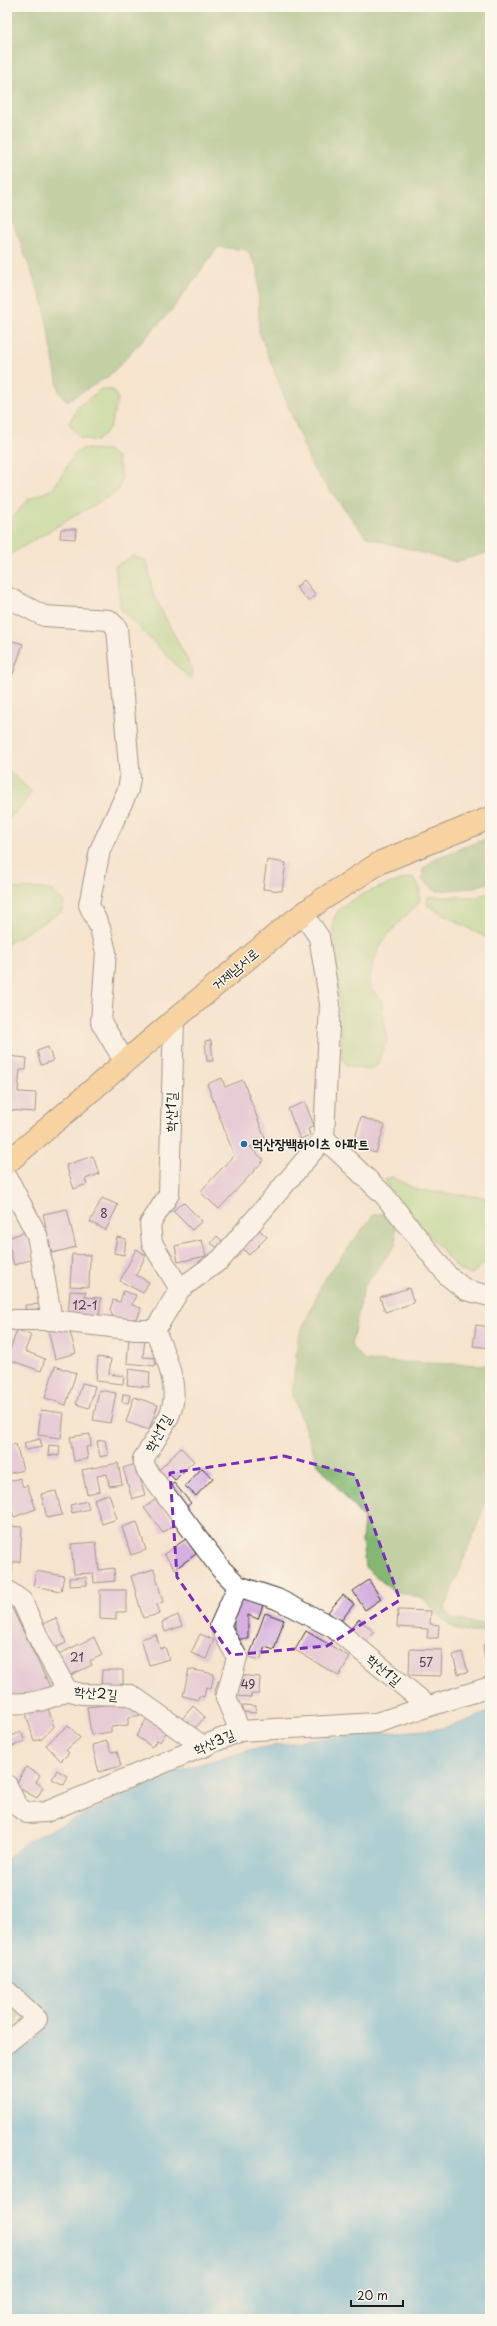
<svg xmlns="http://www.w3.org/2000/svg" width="497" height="2326" font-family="'Playpen Sans','Poor Story',sans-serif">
<rect width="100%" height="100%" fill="#fbf7ec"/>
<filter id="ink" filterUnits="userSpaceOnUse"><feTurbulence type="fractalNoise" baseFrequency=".025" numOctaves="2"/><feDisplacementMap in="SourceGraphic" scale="8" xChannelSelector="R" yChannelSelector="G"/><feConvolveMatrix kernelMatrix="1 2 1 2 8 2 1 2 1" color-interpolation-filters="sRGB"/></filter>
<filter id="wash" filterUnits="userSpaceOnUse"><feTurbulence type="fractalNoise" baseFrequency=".012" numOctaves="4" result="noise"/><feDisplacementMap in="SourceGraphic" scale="16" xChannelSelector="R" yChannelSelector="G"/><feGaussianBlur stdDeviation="0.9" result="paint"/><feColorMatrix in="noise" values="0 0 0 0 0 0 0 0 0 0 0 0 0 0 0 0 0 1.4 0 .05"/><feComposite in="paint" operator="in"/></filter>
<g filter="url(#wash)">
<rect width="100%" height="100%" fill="#f6e4ce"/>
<path fill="#a6d785" stroke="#617a50" d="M101,389L113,390L118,399L110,427L97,441L80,438L69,423L78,407Z
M83,449L107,450L117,457L122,477L119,490L7,556V525L27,500L53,489L75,453Z
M133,556L147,561L153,594L193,671L190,679L121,610L115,566Z
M7,769L32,792L22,806L7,820Z
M413,877L420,888L419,903C393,928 369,948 370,988L381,1000L387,1041L377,1065L367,1070L346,1065L342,1057L340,1013L333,929C333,925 333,920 335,916C343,898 394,881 413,877Z
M7,888L41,889L53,891L64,902L62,911L7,944Z
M490,892V940L427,905L428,897H477Z
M392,1177L417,1190L490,1198V1258L471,1275L458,1269L388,1187L385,1179Z
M7,2003L19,2013L17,2026L7,2034Z"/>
<path fill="#84b872" stroke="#506a47" d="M7,7H490V552L455,562L366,537L312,467L259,332L258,269L247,250L218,247L172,310L109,376L67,401L59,392L44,306L13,223L7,222Z
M490,837V882L472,888L436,891L422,880L423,869L436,858Z
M384,1213L395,1225L396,1244L364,1287L351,1346L365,1361L490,1365V1492L445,1608L451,1619L490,1625V1632H464L449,1626L423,1598L393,1591L365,1567L362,1541L364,1519L318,1464L292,1394L298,1338L323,1281L373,1215Z"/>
<path fill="#59b4d7" stroke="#3a687a" d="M490,1711V2319H7V2061C17,2053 33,2044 40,2033C56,2011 21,1993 7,1982V1859L26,1842L172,1772L253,1749L319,1738L438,1729L461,1723Z"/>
<g id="blocks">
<path fill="#d4afdf" d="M61,529H76L75,539L60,538Z
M304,580L316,595L308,601L296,587Z
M13,641L23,644L13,674L7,672V657Z
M267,860L286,863L282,891L263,889Z
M211,1040L213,1061H207L205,1041Z
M48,1047L53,1061L41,1065L37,1051Z
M7,1056L27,1058L26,1070H20L18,1092L36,1093L35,1112L7,1110Z
M222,1078L225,1087L243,1080L266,1141L250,1147L264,1160L219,1209L200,1192L234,1155L207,1084Z
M305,1102L314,1126L308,1129L310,1135L300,1139L288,1109Z
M361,1117L385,1125L376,1153L353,1146Z
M93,1156L99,1174L85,1179L87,1184L74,1189L66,1165Z
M102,1198L118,1205L106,1230L90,1222Z
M183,1202L202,1221L192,1230L173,1211Z
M67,1209L76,1247L52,1253L43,1214Z
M255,1226L267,1237L249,1255L243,1249L249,1242L245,1238Z
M25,1232L33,1259L14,1265L7,1238Z
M217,1236L224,1243L219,1249L211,1243Z
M117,1237L126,1239L124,1255L114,1253Z
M202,1240L206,1256L178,1262L175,1246Z
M136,1249L146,1255L136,1275L149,1282L143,1293L120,1281Z
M72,1254L90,1255L89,1287L70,1286Z
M409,1288L414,1303L385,1312L380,1297Z
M70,1291L86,1292L85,1297L101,1298L99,1317L68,1314Z
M123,1291L136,1295L132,1305L141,1308L138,1317L125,1322L113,1317L110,1310L113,1300L120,1302Z
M41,1304L42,1313L26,1314L25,1305Z
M68,1325L76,1353L55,1359L48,1330Z
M476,1325L490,1327V1348L473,1346Z
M17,1330L31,1335L25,1351L45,1359L41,1371L7,1359Z
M129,1337L145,1339L143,1357L156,1358L155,1366L127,1363Z
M98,1357L111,1359L109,1374L124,1376L123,1384L96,1381Z
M55,1366L76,1373L66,1405L45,1398Z
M129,1369L150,1372L149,1387L127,1385Z
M82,1383L95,1386L89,1408L76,1404Z
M99,1390L116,1393L110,1423L93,1420Z
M123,1394L130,1395L128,1403L122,1402Z
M134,1397L158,1405L149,1430L126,1422Z
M41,1410L64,1413L61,1438L38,1435Z
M90,1434L91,1446L86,1447L88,1459L74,1461L70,1437Z
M40,1439L42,1447L26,1450L24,1443Z
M105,1440L108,1455L100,1457L97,1441Z
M16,1444L23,1470L7,1474V1446Z
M49,1445L60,1446L59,1456L48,1455Z
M181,1448L194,1461L175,1480L170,1475L165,1479L158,1471Z
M118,1463L122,1484L109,1486L107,1474L97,1476L100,1491L87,1494L82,1470Z
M136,1464L145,1495L132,1499L123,1468Z
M202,1468L213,1478L196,1496L185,1486Z
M20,1478L23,1487L27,1485L36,1509L14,1517L7,1496V1482Z
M174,1483L191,1503L184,1509L167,1488Z
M56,1491L62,1515L47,1518L41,1494Z
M109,1494L117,1519L102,1524L94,1499Z
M156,1499L175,1524L163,1533L144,1508Z
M87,1501L89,1509L72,1513L70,1505Z
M137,1522L146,1550L131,1555L122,1527Z
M7,1526L22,1527L20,1562H13L12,1576H7Z
M186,1539L196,1554L175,1569L164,1554Z
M96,1542L99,1570L114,1568L115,1581L94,1583L93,1573L74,1574L71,1544Z
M154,1569L163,1602L157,1604L160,1614L143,1618L131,1576Z
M36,1571L64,1576L61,1591L33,1586Z
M86,1577L87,1585L69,1586V1578Z
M369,1580L381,1599L365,1610L353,1591Z
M100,1590H126V1612H116V1620L100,1619Z
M343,1595L354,1604L340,1622L328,1612Z
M239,1596L263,1605L258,1619L248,1615V1639H234V1609Z
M12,1608L52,1691L7,1696V1611Z
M398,1610L431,1611L430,1624L439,1625L438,1638H427L428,1629L397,1627Z
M265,1613L284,1620L274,1650L265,1647L260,1660L249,1657Z
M178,1615L182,1626L165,1632L162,1622Z
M56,1618L66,1643L52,1649L42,1624Z
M359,1619L374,1632L365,1643L350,1630Z
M306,1631L350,1657L339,1676L295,1650Z
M156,1634L160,1649L165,1647L169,1659L149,1665L141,1639Z
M200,1634L214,1640L206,1659L191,1653Z
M94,1637L102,1655L90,1661L92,1665L67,1677L57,1655Z
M490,1644V1659L485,1660L483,1645Z
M410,1649L442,1650L441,1676L409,1675Z
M462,1652L468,1672L458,1674L453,1655Z
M189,1669L214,1674L211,1688L206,1687L204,1697L199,1696L198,1700L183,1696Z
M102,1670H123V1689H101Z
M238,1675L260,1677L259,1694H251V1697L236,1696Z
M218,1681L224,1683L220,1697L214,1695Z
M129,1702L143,1715L128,1717V1725L111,1727V1732L91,1735L87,1707Z
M243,1705L256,1706L255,1713L242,1712Z
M193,1706L205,1717L192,1731L181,1720Z
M34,1707L35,1712L48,1708L54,1727L42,1739L34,1741L25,1710Z
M149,1715L169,1728L160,1742L157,1740L152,1747L136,1736Z
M68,1725L80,1738L66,1750L69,1753L61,1761L46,1745Z
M21,1732L25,1741L11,1747L9,1742L7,1743V1738Z
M107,1741L111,1752L117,1751L121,1766L99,1772L92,1745Z
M26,1767L40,1775L36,1782L43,1787L37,1798L15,1786Z
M57,1770L68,1777L64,1785L52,1779Z"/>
</g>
</g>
<g filter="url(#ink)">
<use href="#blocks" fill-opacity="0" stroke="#3d3a37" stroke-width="1"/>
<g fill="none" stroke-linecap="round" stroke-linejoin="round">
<defs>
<path id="minor" d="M7,597L44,616L109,620L117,628L130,778L128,790L100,850L89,905L100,928L106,952L101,1022L125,1062
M303,914L319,937L330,1004L324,1138L384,1195L448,1276L466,1290L490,1296
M174,1020L169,1194L150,1224L152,1243L180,1289L155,1330C165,1356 182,1389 169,1416C162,1431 152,1445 143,1459L146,1469L221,1569L238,1586L277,1599L334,1628L428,1706
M7,1177L37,1235L52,1320
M180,1289L221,1259L324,1138
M14,1320H52L136,1330H155
M238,1586L220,1626L237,1657L226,1698L240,1731
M7,1590L22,1601L40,1641L67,1690L81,1694L131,1695L204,1747
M7,1703C28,1705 49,1700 67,1690
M7,1785L17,1806L27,1813L46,1812L240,1731L376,1723L490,1687
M7,1991L37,2019L7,2043"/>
<path id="major" d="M7,1163L174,1020L283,929L320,901L381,862L490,818"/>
</defs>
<use href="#minor" stroke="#3d3a37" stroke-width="22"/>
<use href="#major" stroke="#3d3a37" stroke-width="24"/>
<use href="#minor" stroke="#fff" stroke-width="20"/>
<use href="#major" stroke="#f8bf6c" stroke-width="22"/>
</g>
</g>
<path d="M0 0H497V2326H0ZM284,1456L355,1475L400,1600L327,1646L231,1655L177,1577L170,1473Z" fill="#f6e4ce" fill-opacity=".55" fill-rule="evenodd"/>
<path fill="none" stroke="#7b2cbf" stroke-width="3" stroke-dasharray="8 5" stroke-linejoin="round" d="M284,1456L355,1475L400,1600L327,1646L231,1655L177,1577L170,1473Z"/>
<circle fill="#1f6fb2" stroke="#fbf7ec" stroke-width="1.5" cx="244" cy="1144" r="4"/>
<g text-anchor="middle" stroke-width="3" stroke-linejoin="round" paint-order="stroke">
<g font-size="12" fill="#4a414d">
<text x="104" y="1218">8</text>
<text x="85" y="1310">12-1</text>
<text x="77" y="1662">21</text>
<text x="426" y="1667">57</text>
<text x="248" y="1689">49</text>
</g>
<g font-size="14" fill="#1c1c1c" stroke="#fbf7ec">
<text transform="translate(235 969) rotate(-40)" y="5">거제남서로</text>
<text transform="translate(171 1112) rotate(-89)" y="5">학산1길</text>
<text transform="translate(158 1433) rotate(-61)" y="5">학산1길</text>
<text transform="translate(384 1670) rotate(40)" y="5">학산1길</text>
<text transform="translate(96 1693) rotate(5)" y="5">학산2길</text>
<text transform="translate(214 1742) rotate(-23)" y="5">학산3길</text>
</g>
<g font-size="14" font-weight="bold" fill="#1c1c1c" stroke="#fbf7ec" text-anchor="start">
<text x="252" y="1149">덕산장백하이츠 아파트</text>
</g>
</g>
<rect width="497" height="2326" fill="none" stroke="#fbf7ec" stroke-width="24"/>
<path d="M351 2300v6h52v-6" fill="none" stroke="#1c1c1c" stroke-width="2"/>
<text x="357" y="2300" font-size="12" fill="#1c1c1c" stroke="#fbf7ec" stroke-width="3" paint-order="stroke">20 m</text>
</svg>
